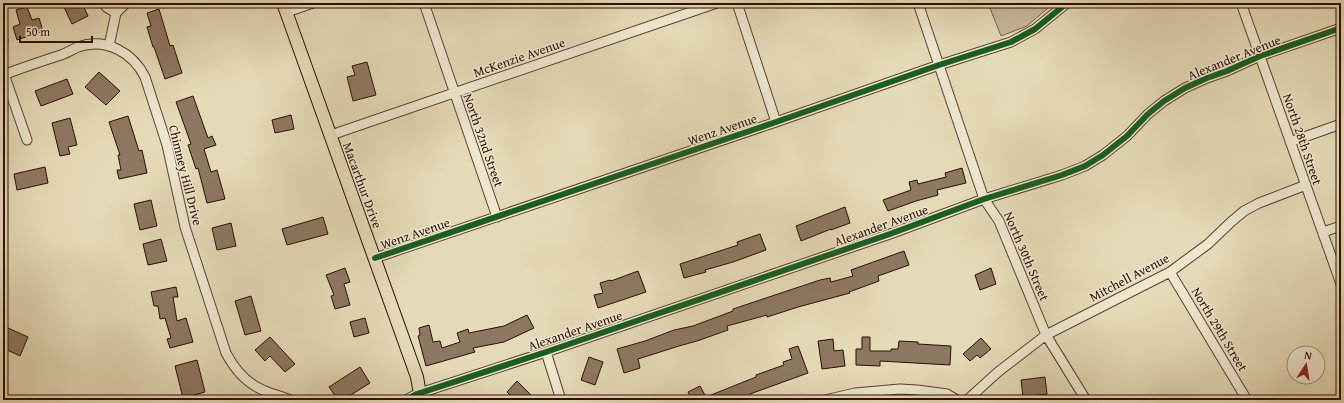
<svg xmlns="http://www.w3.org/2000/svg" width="1344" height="403" font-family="'Gentium Book Plus',serif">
<rect width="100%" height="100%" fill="#e5dab7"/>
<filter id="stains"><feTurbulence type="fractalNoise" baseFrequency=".005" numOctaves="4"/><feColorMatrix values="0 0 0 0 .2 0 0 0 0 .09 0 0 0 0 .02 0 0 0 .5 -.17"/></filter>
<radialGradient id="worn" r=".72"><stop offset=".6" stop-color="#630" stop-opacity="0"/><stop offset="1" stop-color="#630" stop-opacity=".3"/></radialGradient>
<path fill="#c6b798" stroke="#7a624e" d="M988,3H1054L1027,26L1001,36Z
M881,395L924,396L939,400H854Z"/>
<path fill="#8d7861" stroke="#2e0e03" d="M62,3H82L88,16L72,24Z
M27,7L32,20L39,18L43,31L17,40L13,27L20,24L16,10Z
M159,9L170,46L173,45L182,73L165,79L154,47H153L147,27L151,26L147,13Z
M367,62L376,95L353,101L347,77L355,75L352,66Z
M99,72L120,91L106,105L85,87Z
M67,79L73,94L41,106L35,91Z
M193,96L208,138L212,136L216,145L204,149L211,172L217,170L225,199L207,203L198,168L196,169L188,145L191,144L176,102Z
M291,115L294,129L275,133L272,120Z
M128,116L139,151L142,150L147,173L119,179L117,170H121L118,155H120L109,122Z
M70,118L77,145L68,147L70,154L60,156L52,123Z
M45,167L48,183L17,190L14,174Z
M962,168L966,183L937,190L938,195L916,201L888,211L883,200L911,190L909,182L917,180L918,184L946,177L945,173Z
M151,200L157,226L140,230L134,204Z
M845,207L850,223L831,230V229L801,241L796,226Z
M323,217L328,234L287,245L282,229Z
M231,223L236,246L217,250L212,228Z
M760,234L766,250L733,262L705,270L706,272L684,278L680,264L738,245L737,242Z
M161,239L167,261L148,265L143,244Z
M904,251L909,265L878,276L879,281L849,292L850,293L798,307L767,317V315L727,326L728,330L697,341L679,346L638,359L640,368L624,373L617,349L645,341L674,330L693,326L733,311V309L820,280L830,278L831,282L853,276L851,270Z
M345,268L350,282L344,284L350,305L335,309L331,296L334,295L326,275Z
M991,268L996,284L980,290L975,275Z
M638,271L646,292L598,308L594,295L603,293L600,283L610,280L611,281Z
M176,287L178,297H173L177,321L186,318L193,342L170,348L167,339L171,338L165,318L160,319L158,306H154L151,292Z
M251,296L261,331L245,335L235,301Z
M527,315L534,328L504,342L473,348L475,352L426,366L418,336L420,335L419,328L429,325L433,342L440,341L442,348L460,342L457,333L468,329L469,333L504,326Z
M365,318L369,333L354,337L350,322Z
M6,327L28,337L20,356L3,348V334Z
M270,337L295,364L285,372L270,356L265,361L255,350Z
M862,337H870V351H891V349H898L899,341L918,342V344L951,346L950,365L880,361V366L856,365V349H862Z
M981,338L991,349L980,358L977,355L970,361L963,354Z
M833,339L834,351L843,350L845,366L822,369L818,341Z
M798,346L808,373L750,394L751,397L744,400H692L688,392L700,386L706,397L756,377V375L784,365L783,362L792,359L789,349Z
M589,357L603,362L595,385L581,380Z
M197,360L205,392L183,398L175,366Z
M360,367L370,383L343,400H338L329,387Z
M1045,377L1047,394L1023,397L1021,380Z
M517,381L536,400H515L507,392Z"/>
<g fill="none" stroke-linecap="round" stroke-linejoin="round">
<defs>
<path id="minor" d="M105,3L106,7L116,13
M424,3L497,217
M737,3L776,122
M918,3L984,199L999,221L1046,335L1086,400
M1241,3L1341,284
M287,12L313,3
M3,40V42
M109,46L116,13L126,3
M3,71L27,140
M3,75C22,68 42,61 61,55C67,53 73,49 78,47C106,37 133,53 145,77L167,145L185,227L226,353C235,370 246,383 263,390C272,394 281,396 290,400
M331,135L717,3
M1290,142L1341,124
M1323,232L1341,226
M375,258L776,122L939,65L1011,42L1035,29L1067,3
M1170,272L1247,400
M546,352L561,400
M406,400L417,394L546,352L890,234L984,199L1062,175L1085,166L1103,155L1127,136L1148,114L1164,101L1185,88L1207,78L1227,71L1260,56L1341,28
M825,400L855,393L900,389L917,390L947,394L957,400
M967,400L998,372L1046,335L1170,272L1208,244L1231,222L1244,211L1259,203L1306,185"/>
<path id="major" d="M283,3L417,377L421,400"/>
</defs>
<use href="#minor" stroke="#5c4130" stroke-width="11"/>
<use href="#major" stroke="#2e0e03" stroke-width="14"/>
<use href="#minor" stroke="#eee7d0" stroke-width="9"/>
<use href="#major" stroke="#e5dab7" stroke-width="12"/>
<defs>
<path id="cycleway" d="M375,258L776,122L939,65L1011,42L1035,29L1067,3
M406,400L417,394L546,352L890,234L984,199L1062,175L1085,166L1103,155L1127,136L1148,114L1164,101L1185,88L1207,78L1227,71L1260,56L1341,28"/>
</defs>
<use href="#cycleway" stroke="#eee7d0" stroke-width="8"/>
<use href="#cycleway" stroke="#1b5e20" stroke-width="6"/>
</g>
<g text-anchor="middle" stroke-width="3" stroke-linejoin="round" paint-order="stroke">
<g font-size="13" fill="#2e0e03" stroke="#eee7d0">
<text transform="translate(519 57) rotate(-19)" y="5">McKenzie Avenue</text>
<text transform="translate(1234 57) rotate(-22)" y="5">Alexander Avenue</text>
<text transform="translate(722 129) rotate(-19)" y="5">Wenz Avenue</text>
<text transform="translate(1303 139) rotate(71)" y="5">North 28th Street</text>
<text transform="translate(484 140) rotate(71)" y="5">North 32nd Street</text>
<text transform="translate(186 175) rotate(76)" y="5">Chimney Hill Drive</text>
<text transform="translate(363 185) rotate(70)" y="5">Macarthur Drive</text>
<text transform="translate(881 225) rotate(-20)" y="5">Alexander Avenue</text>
<text transform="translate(415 233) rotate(-19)" y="5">Wenz Avenue</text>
<text transform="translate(1027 256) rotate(67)" y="5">North 30th Street</text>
<text transform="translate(1129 277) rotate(-28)" y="5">Mitchell Avenue</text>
<text transform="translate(1220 329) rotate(59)" y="5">North 29th Street</text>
<text transform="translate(575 330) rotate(-19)" y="5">Alexander Avenue</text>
</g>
</g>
<rect width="1344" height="403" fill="none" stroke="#e5dab7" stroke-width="16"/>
<rect x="4" y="4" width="1336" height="395" fill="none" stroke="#2e0e03" stroke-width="2"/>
<rect x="8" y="8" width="1328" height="387" fill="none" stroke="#2e0e03"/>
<g transform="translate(1306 365) rotate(12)"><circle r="19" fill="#eee7d0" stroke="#a1907e"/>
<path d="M0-3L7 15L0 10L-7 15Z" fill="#8f2418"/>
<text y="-6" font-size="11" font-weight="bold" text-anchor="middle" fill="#2e0e03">N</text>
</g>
<path d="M20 36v6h72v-6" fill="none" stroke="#2e0e03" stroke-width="2"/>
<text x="26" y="36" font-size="12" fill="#2e0e03" stroke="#eee7d0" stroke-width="3" paint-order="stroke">50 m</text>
<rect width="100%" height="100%" filter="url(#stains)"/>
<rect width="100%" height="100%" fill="url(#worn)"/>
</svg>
